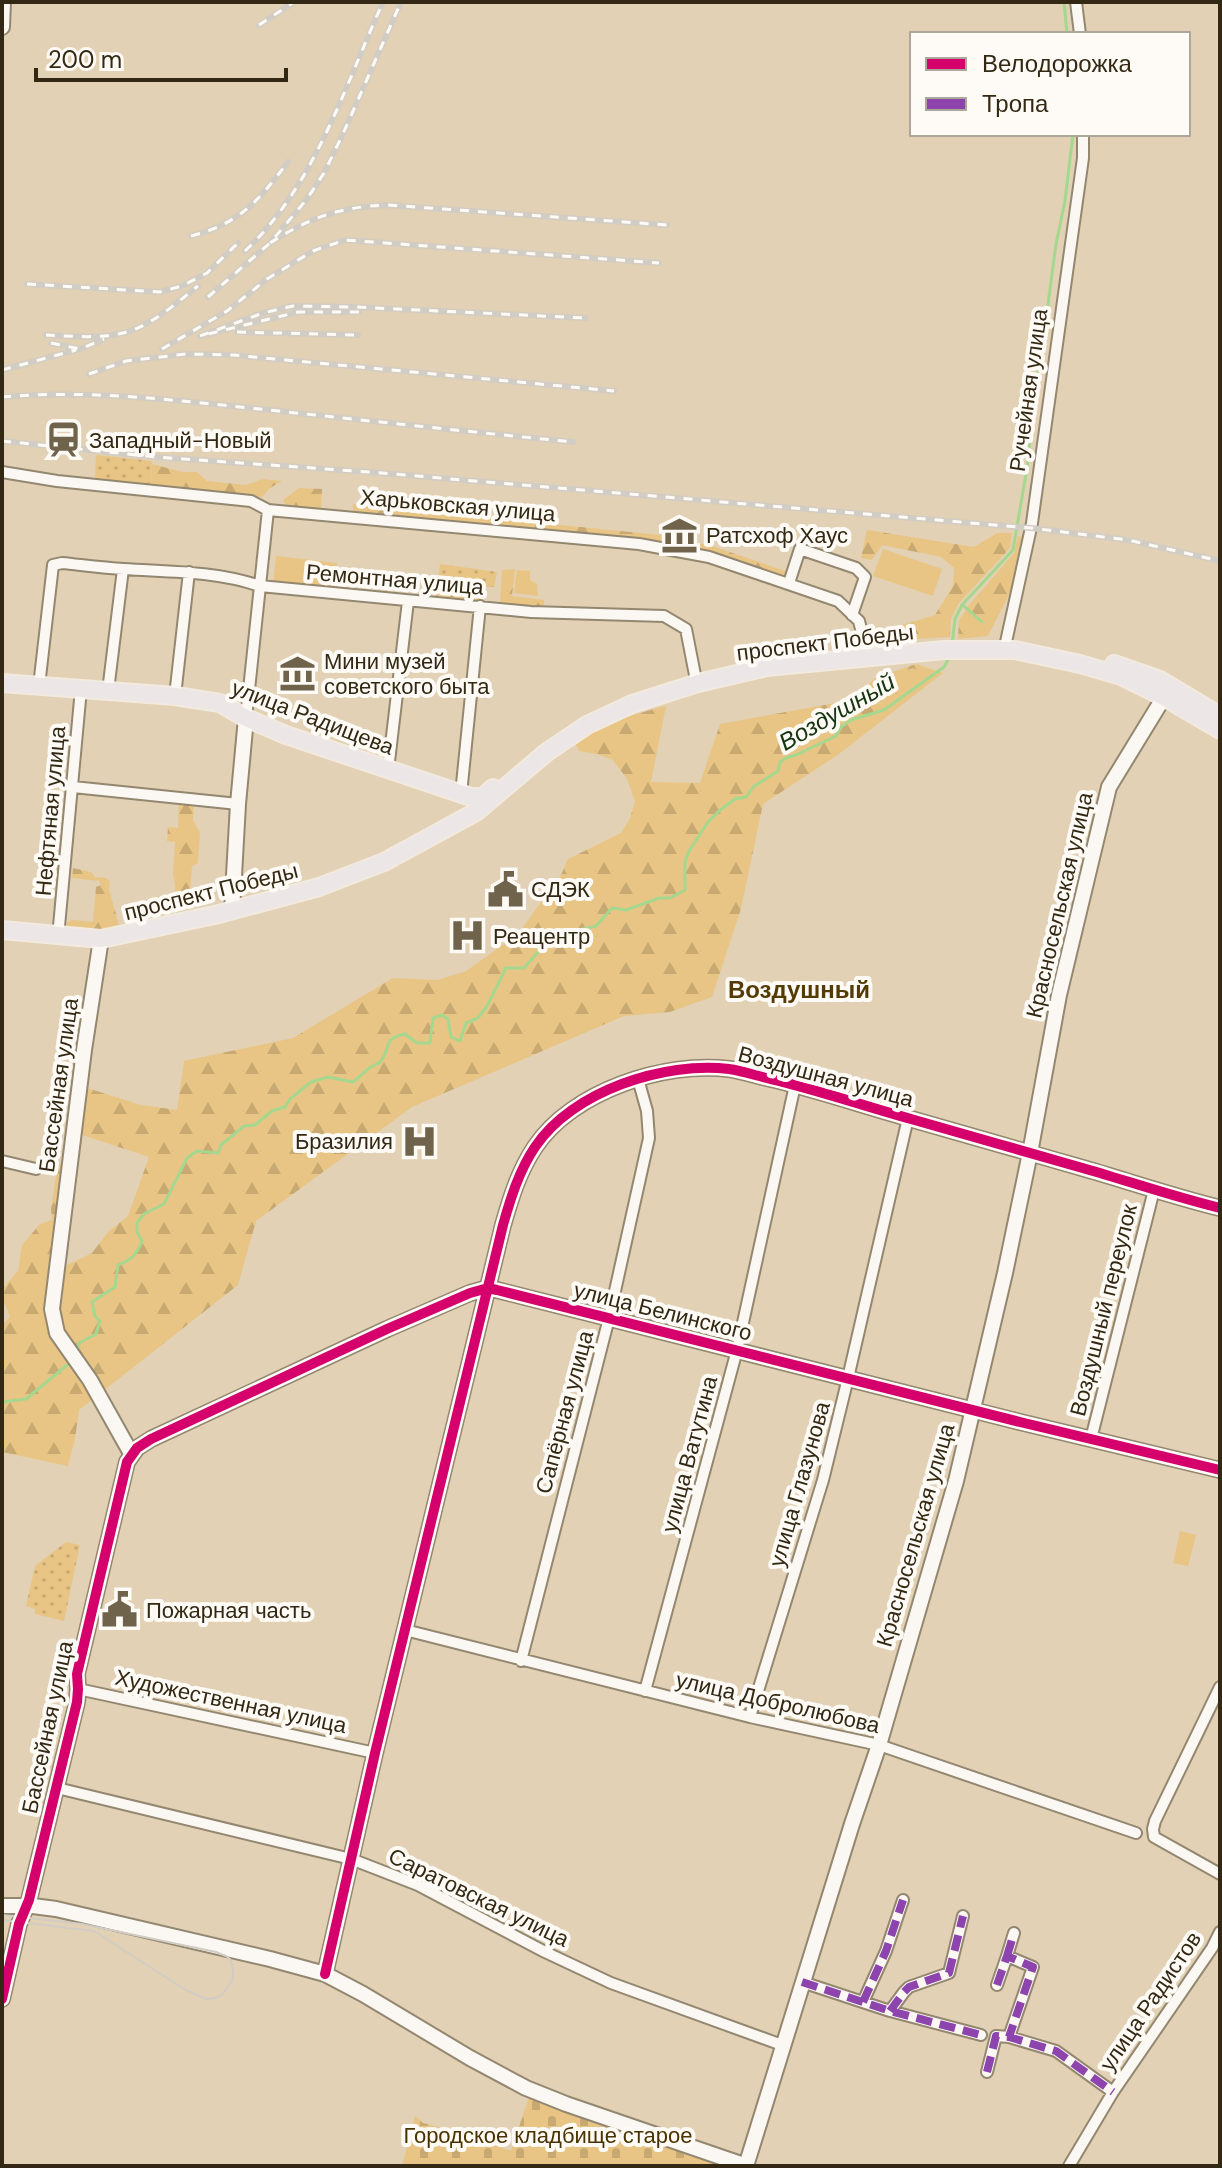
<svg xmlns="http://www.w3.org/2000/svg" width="1222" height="2168" font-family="'DM Sans',sans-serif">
<defs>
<pattern id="grass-dots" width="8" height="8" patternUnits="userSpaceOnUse" patternTransform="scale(2)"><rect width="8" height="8" fill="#e8c584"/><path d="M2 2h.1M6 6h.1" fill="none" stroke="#c7a971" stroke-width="1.8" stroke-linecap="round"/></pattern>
<pattern id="forest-firs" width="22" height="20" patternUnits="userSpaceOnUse" patternTransform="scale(2)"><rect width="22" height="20" fill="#e8c584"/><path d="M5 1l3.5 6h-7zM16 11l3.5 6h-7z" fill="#c7a971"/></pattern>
<pattern id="cemetery-stones" width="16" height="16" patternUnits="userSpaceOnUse" patternTransform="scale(2)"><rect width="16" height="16" fill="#e8c584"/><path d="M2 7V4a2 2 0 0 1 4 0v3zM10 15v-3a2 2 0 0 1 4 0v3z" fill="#c7a971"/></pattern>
</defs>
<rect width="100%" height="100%" fill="#e2d1b5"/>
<path fill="url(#grass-dots)" d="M96,455L152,461L151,485L95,479Z
M440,564L497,572L494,587H484L482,601L436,596Z
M66,1542L80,1545L64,1621L35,1614V1609L26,1606L35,1566Z"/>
<path fill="url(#forest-firs)" d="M152,464L182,472H197L207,481L246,485L263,479L282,481L270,488L262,497L151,485Z
M299,488L322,489L321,509L287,506L283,500Z
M353,504L660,535L712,546L788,572L786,579L710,553L353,514Z
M867,530L974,547L997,533H1012L1010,548L959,603L951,619L950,637L887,641L892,628L935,615L953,586L954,568L941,557L882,545L872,560L861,558Z
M1018,536L1023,537L1011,591L988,636L958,639L959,620L969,605L1014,553Z
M515,569L512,596L544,600V605L540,609L500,603L502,570Z
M916,664L943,673L839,754L763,804L741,909L712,997L670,1012L624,1016L412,1107L256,1221L238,1285L79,1410L75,1439L68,1466L2,1452V1325L10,1317L2,1297V1289L18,1271L22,1245L40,1224L52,1220L51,1209L58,1163L65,1167L59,1269L92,1253L108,1232L128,1216L149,1157L79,1134L87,1088L141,1105L177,1110L184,1061L293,1038L393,978L438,980L466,971L518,934L561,875L568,859L621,833L630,818L635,801L627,779L613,760L597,754L579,751L574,740C603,724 634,714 666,706L651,782L700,783L720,724L852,700L875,678Z
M179,800L194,802L193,820L200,833L198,863L192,866L189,903L191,909H178L173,873L175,842L167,841L168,827L178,828Z
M73,868L91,872L95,877L106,878L110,881L109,889L121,932L66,934L67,922L72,920L93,922L96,887L101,885L99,881L72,878Z"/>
<path fill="url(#cemetery-stones)" d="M529,2097L723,2166H402L415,2116L423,2123L459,2132L511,2151Z"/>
<path fill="#e8c584" d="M883,549L942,569L933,596L873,576Z
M276,556L337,563L334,590L273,583Z
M517,570L530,571V580L537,584L538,596L514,593Z
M913,668L923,673L922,678L890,697L885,687L888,676Z
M1180,1531L1196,1535L1188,1566L1173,1563Z"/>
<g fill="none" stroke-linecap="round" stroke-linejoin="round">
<path stroke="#a5d78e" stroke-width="3" d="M1064,2L1067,34
M964,606L982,622
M952,645L955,619L962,605L1013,550L1027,468L1031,432L1030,406L1040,365L1056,244L1065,201L1073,134
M78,1356L79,1343L96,1334L100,1321L95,1316L92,1302L115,1287L118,1265C132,1260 137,1254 142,1241L137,1232V1223L144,1214L164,1204L187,1158L197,1151L218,1153L221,1145L244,1126L255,1125L272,1111L285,1107L290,1099L311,1082L328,1077L353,1082C360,1077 363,1073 368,1069C372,1066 376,1065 380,1062C392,1049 381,1038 405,1034L417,1043H430L433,1018L442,1015L448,1019L451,1037L460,1041L466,1023L478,1018L487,1006L506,968H524L539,951L541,939L554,932L577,933L579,930L596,926L612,908L626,910L659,898H670L685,890V862L689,851L708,822L720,810L735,799L746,797L753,787L778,771L780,762L786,758L796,755L836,736L841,727L851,720L884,710L944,667L950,656
M2,1402L26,1399L72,1361"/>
<defs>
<path id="street" d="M1076,2L1080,34
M2,472L57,481L251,501L268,510L639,544L709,557L838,601L859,621L866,649
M789,583L800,549L856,568L865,577L852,615
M1006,642L1032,523L1083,158V134
M39,686L53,565L62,563C82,565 103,568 124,569C170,572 216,571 260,586L531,612L664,616L686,629L695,675
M108,691L123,569
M175,696L189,572
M246,718L268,510
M388,770L408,601
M73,787L238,804
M461,794L480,606
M58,937L81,689
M2,1161L36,1169
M1091,1439L1154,1190
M405,1630L750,1717L879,1745L1136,1833
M521,1661L609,1318L649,1138L647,1111L638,1079
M1220,1687L1155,1821L1153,1829L1154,1837L1220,1874
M78,1689L375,1753
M645,1691L737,1350L795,1085
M750,1717L823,1480L848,1378L908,1118
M57,1788L351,1859L418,1885L545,1952L611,1983L782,2045
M1007,1956L1014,1933
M802,1982L890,2011L981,2035
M997,1985L1007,1956L1033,1967L1009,2037
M863,2002L886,1951L903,1900
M890,2011L904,1992L909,1987L949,1973L963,1916
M987,2072L996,2036L1009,2037L1056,2051L1113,2092
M1069,2166L1113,2092L1212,1948L1220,1932"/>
<path id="secondary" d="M2,27L3,2
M232,911L238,804L246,718
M101,939L84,1050L52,1309L57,1333L90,1380L132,1455
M2,1906H33L56,1909L270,1959L325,1974L363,1994L470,2058L526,2088L566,2104L747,2166
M325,1974L375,1753L503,1225C511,1197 519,1171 535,1147C572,1091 665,1061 729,1069C743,1071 757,1076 771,1079C818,1090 864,1106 911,1119C969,1136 1028,1152 1086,1169C1131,1182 1175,1197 1220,1208
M2,1999L19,1924L29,1900L77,1702L78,1689L77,1674L127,1462L137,1448L151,1439L387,1329L470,1293L488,1288L497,1290L1020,1422L1220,1470
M746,2166L852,1824L879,1745L956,1481L1005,1273L1030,1153L1059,995L1109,787L1164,697"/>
<path id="primary" d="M1114,664L1160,680L1220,716
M2,683L175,696L220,703L246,718L286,735L471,797H483L493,788
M2,930L101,939L219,914L319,887L384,862L476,812L547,752L587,725L632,704L698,683L767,667L944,650H1015L1080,664L1121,676L1164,697L1220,730"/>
</defs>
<use href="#street" stroke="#938770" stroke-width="14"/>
<use href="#secondary" stroke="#938770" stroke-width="18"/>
<use href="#primary" stroke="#f2eade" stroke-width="20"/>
<use href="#street" stroke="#fbf8f4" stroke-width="10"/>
<use href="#secondary" stroke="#fbf8f4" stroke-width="14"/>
<use href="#primary" stroke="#ede6e7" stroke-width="16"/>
<path stroke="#d2cdc4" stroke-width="2" d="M2,1915L82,1924L216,1952L226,1956L230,1959L233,1969V1979L222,1995L215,1998L206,1999L184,1989L94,1931L2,1920"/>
<defs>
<path id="rail" d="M259,25L294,2
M191,236C241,223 258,201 288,162
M270,243C311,217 339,207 387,205L667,225
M245,251C314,187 345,86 383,2
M27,284L160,292L182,286L207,273L238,243
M208,297L270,243L307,199L324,173L342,136L401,2
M359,312H298L200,336L263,313L293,306L355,307L585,318
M237,332L358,335
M46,335C71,336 99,339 123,333C152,326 176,303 198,286
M51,343L80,349L104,339
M162,349L227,311L267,279L313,251L345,240L659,263
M2,370L76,350
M89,374L126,361L186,354L233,355L614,391
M2,397C91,389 181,401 269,410C370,421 472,432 573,442
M2,441L156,457L369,472L1031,528L1128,540L1220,561"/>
</defs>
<use href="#rail" stroke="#d2cdc4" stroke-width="6"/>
<use href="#rail" stroke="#fefbf6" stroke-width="3" stroke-dasharray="9" stroke-linecap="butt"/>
<path stroke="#8e44ad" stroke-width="8" stroke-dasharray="16 8" stroke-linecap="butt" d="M1007,1956L1014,1933
M802,1982L890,2011L981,2035
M997,1985L1007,1956L1033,1967L1009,2037
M863,2002L886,1951L903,1900
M890,2011L904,1992L909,1987L949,1973L963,1916
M987,2072L996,2036L1009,2037L1056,2051L1113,2092"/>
<defs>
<path id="cycleway" d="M325,1974L375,1753L503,1225C511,1197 519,1171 535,1147C572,1091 665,1061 729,1069C743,1071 757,1076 771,1079C818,1090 864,1106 911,1119C969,1136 1028,1152 1086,1169C1131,1182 1175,1197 1220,1208
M2,1999L19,1924L29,1900L77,1702L78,1689L77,1674L127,1462L137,1448L151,1439L387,1329L470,1293L488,1288L497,1290L1020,1422L1220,1470"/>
</defs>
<use href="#cycleway" stroke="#fefbf6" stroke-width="15"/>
<use href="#cycleway" stroke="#d6006c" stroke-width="10"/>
</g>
<defs>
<symbol id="station-bare" viewBox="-9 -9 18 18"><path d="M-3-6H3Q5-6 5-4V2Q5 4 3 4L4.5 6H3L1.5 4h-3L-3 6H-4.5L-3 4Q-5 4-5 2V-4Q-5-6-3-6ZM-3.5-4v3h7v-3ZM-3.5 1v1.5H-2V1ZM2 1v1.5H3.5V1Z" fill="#70634c" stroke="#fefbf6" stroke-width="2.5" paint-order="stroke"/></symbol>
<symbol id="museum-bare" viewBox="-9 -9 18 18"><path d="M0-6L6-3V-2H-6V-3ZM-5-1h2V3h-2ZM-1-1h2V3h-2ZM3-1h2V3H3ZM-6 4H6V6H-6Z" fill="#70634c" stroke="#fefbf6" stroke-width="2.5" paint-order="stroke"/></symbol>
<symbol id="civic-bare" viewBox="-9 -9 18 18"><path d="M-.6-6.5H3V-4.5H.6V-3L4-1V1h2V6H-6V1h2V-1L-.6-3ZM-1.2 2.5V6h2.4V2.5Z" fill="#70634c" stroke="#fefbf6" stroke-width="2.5" paint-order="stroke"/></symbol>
<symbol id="hospital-bare" viewBox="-9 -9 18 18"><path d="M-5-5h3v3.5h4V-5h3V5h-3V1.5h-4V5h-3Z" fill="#70634c" stroke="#fefbf6" stroke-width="2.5" paint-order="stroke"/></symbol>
</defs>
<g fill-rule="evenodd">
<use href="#station-bare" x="38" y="414" width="51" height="51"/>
<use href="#museum-bare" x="654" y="510" width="51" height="51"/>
<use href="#museum-bare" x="272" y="648" width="51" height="51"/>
<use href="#civic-bare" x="480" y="864" width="51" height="51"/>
<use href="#hospital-bare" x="442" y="910" width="51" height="51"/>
<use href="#hospital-bare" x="394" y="1116" width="51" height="51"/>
<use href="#civic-bare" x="94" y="1584" width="51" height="51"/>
</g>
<g text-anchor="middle" stroke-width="8" stroke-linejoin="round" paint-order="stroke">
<g font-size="22" fill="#332813" stroke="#fefbf6">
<text transform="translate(1028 390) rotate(-82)" y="8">Ручейная улица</text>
<text transform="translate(458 505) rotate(5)" y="8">Харьковская улица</text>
<text transform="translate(395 579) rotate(5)" y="8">Ремонтная улица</text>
<text transform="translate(825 642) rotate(-7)" y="8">проспект Победы</text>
<text transform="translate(313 717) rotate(21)" y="8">улица Радищева</text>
<text transform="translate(50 811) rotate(-85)" y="8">Нефтяная улица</text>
<text transform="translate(211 891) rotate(-14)" y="8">проспект Победы</text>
<text transform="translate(1059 905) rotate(-77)" y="8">Красносельская улица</text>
<text transform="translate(826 1076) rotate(15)" y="8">Воздушная улица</text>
<text transform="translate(58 1085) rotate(-82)" y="8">Бассейная улица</text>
<text transform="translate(1103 1310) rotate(-76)" y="8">Воздушный переулок</text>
<text transform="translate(663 1311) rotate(14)" y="8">улица Белинского</text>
<text transform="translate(564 1412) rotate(-75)" y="8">Сапёрная улица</text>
<text transform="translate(689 1454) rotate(-75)" y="8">улица Ватутина</text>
<text transform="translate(799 1484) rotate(-74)" y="8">улица Глазунова</text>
<text transform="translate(915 1535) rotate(-74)" y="8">Красносельская улица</text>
<text transform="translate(231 1701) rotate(12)" y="8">Художественная улица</text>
<text transform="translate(778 1702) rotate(13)" y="8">улица Добролюбова</text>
<text transform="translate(47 1727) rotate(-78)" y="8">Бассейная улица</text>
<text transform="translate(479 1897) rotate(26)" y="8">Саратовская улица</text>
<text transform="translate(1150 2001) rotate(-56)" y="8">улица Радистов</text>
</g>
<g font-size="22" fill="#332813" stroke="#fefbf6" text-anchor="start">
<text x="89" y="448">Западный-Новый</text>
<text x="706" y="543">Ратсхоф Хаус</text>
<text x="324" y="669">Мини музей<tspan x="324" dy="25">советского быта</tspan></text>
<text x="531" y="897">СДЭК</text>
<text x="493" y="944">Реацентр</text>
<text x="393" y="1149" text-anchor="end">Бразилия</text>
<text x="146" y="1618">Пожарная часть</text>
</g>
<g font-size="22" fill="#4a3300" stroke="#fefbf6">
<text x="548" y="2143">Городское кладбище старое</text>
</g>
<g font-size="24" font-style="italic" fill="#153410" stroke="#fefbf6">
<text transform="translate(837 712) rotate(-30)" y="8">Воздушный</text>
</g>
<g font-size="24" font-weight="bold" fill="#543b04" stroke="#fefbf6">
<text x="799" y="998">Воздушный</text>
</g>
</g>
<rect width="1222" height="2168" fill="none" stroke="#332813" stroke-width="8"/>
<rect x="910" y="32" width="280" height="104" fill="#fefbf6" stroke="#ada79b" stroke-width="2"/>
<rect x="926" y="58" width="40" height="12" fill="#d6006c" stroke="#ada79b" stroke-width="2"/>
<text x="982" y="72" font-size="24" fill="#332813">Велодорожка</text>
<rect x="926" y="98" width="40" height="12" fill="#8e44ad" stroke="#ada79b" stroke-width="2"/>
<text x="982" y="112" font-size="24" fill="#332813">Тропа</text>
<path d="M36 68v12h250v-12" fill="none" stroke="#332813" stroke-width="4"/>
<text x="48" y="68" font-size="24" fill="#332813" stroke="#fefbf6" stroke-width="6" paint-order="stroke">200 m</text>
</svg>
